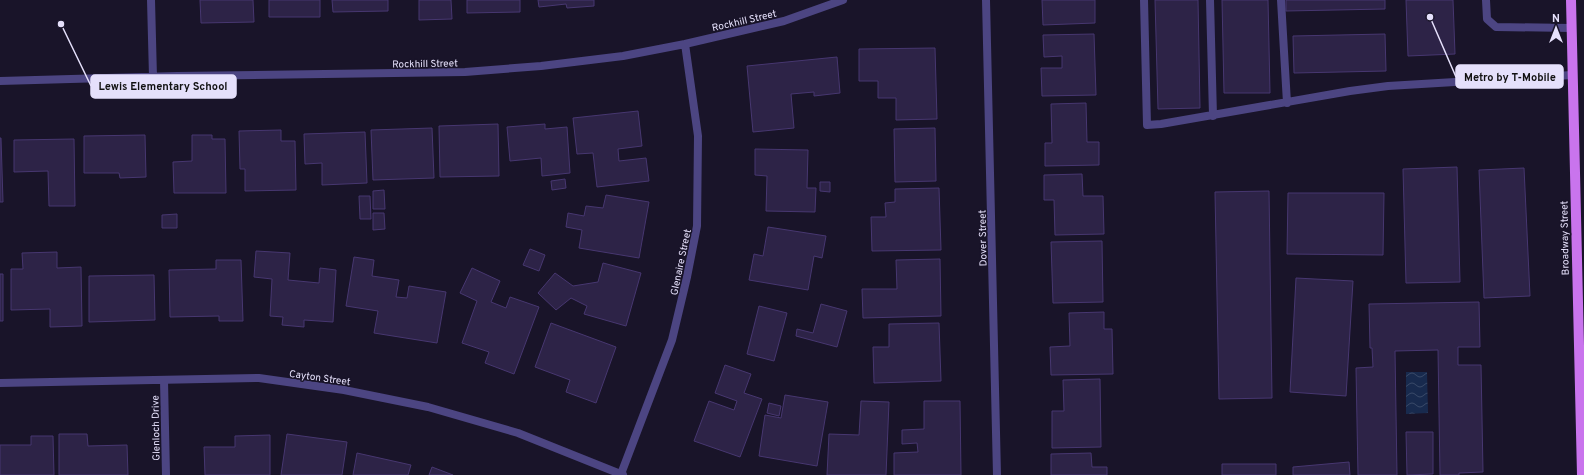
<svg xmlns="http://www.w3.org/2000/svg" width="1584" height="475" font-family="Overpass,sans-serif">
<defs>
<pattern id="water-waves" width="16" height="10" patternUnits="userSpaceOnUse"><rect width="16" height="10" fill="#182a4e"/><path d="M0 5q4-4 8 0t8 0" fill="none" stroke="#394968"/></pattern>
</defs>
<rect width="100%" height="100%" fill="#191429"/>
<path fill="url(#water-waves)" d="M1406,372H1427L1428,413L1406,414Z"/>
<path fill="#2d2347" stroke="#473770" d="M200,0H253L254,22L201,23Z
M269,0H320V17H269Z
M332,0H388V11L333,12Z
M419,0H451L452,19L419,20Z
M467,0H520V12L467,13Z
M538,0H594V6L567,8L566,4L539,7Z
M1042,0H1095V23L1043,25Z
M1155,0H1198L1200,108L1158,109Z
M1222,0H1268L1270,93H1224Z
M1286,0H1385V9L1286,11Z
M1406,0H1453L1455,54L1408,56Z
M1094,34L1096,95L1042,96L1041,68H1062V56L1044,57L1043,35Z
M1385,34L1386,71L1294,73L1293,36Z
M935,48L937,119L896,120V98H878V81H859V49Z
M837,57L840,93L814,96V92L791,94L794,128L753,132L747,66Z
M1086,103L1087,142H1099V165L1045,166V143H1052L1051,104Z
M638,111L642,146L618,149L619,161L646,158L649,181L597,187L593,153L577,154L573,118Z
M498,124L499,176L440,177L439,126Z
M545,124V129L567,127L570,173L542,176L541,158L510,161L507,127Z
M432,128L434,178L373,180L371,130Z
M935,128L936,181L895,182L894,129Z
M281,130V141H295L296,190L245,191V169H240L239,131Z
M365,132L367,183L322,185V163L305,164L304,134Z
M145,135L146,177L120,178L119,173H84V136Z
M192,135H212V139H225L226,193H174L173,162L192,161Z
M0,138H1L3,202H0Z
M74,139L75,206H49L48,171L14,172V140Z
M755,149L808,150L807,188H816L815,212L766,211L767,176L755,175Z
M1457,167L1460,282L1406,283L1403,169Z
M1524,168L1530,296L1484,298L1479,170Z
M1082,174L1083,196H1103L1104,234L1055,235L1054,200H1044V175Z
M565,179L566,188L552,190L551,181Z
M820,182H830V192L820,191Z
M939,188L941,250L872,251L871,217H886L885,203L895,202V189Z
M384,190L385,209H373V191Z
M1269,191L1272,398L1219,399L1215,192Z
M1288,193H1384L1383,255L1287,254Z
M606,195L649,202L639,258L579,248L582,230L566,227L568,213L584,216L586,206L603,208Z
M359,196H370L371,219H360Z
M373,213H384L385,229L373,230Z
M177,214V228H162V215Z
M768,227L826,236L822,258L814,256L808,290L749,280L754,254L763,256Z
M1102,241L1103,302L1053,303L1051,242Z
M530,249L545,255L539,271L523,265Z
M256,251L290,253L288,280L319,283L320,268L336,270L333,322L304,320V327L282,325L283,317L270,316L272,279L254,277Z
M57,252V268L81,267L82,326L50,327V309L11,310V269H23L22,253Z
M354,257L374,260L372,276L399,280L396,297L407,298L409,286L446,292L437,343L374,333L378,311L346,306Z
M940,259L941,316L863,318L862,289H897L896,260Z
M216,260H241L243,321H219V316L170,317L169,270L216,269Z
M603,263L641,273L626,326L584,314L587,306L571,298L556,310L538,293L555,273L573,286L598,282Z
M472,268L500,281L491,302L506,308L510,297L539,307L514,374L485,363L489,352L462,343L477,301L460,293Z
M0,274H3V321H0Z
M154,275L155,320L89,322V276Z
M1296,278L1353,281L1346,396L1290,392Z
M1479,302L1480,347H1458V365H1481L1483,472L1459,473V475H1440L1438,350L1395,351L1397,475H1358L1356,368L1373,367L1372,348H1370L1369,304Z
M821,304L847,311L837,347L796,336L797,329L813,333Z
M759,306L787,313L774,361L747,354Z
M1104,312V329H1112L1113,374L1051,375L1050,347L1070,346L1069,313Z
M551,323L616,347L596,403L566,392L570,380L535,367Z
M939,323L941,381L874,383L873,347H889V324Z
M725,365L751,374L744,393L762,399L740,457L694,441L709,401L734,410L737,401L715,393Z
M1100,379L1101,447L1052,448V411H1064L1063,380Z
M785,395L828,402L817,466L759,456L765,415L781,418Z
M861,401L889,402L886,475H827L829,434L859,435Z
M924,401H960L961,475H894V453L918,452L917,443L902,444V430L924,429Z
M769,403L781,406L779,416L767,413Z
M1406,432H1433V474L1407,475Z
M59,434H87L88,446L127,445L128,475H59Z
M287,434L347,442L342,475H281Z
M270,435V475H205L204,447H235V436Z
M31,436H53L54,475H0V445H31Z
M357,453L411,465L408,475H353Z
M1091,453L1092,467H1107V475H1051V454Z
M1349,462L1350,475H1293V467Z
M1222,464H1276V475H1222Z
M432,467L453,475H429Z"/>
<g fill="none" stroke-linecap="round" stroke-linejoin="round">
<path stroke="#4c4582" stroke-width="8" d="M1144,0L1147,125L1161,124L1350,91L1388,86L1572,75
M1210,0L1213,116
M1281,0L1287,103
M1486,0L1487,19L1496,27L1571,28"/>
<path stroke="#4c4582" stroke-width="8" d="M151,0L153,77
M986,0L997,475
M0,81L177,76L465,72L541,66L623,56L685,44L784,21L843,0
M164,380L166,475
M0,383L259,378L344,390L428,407L518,433L623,475
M621,474L672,340L687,277L697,226L698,136L685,44"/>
<path stroke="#c974ed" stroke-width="10" d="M1571,0L1582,475"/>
</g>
<g text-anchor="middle" stroke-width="3" stroke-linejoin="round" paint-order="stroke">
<g font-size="10" fill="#e5e0fb" stroke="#191429">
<text transform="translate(744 20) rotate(-13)" y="4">Rockhill Street</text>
<text transform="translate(425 63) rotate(-1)" y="4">Rockhill Street</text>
<text transform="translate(982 238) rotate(-91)" y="4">Dover Street</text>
<text transform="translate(1564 238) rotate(-91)" y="4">Broadway Street</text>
<text transform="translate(680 262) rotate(-78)" y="4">Glenaire Street</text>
<text transform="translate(320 377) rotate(8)" y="4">Cayton Street</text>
<text transform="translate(155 428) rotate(-91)" y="4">Glenloch Drive</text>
</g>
</g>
<path fill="none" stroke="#e5e0fb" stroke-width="1.5" d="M1430 17L1456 77M61 24L91 86"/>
<g fill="#e5e0fb" stroke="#191429" stroke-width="1.5">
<circle cx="1430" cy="17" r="4"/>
<circle cx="61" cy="24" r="4"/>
</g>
<g fill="#e5e0fb" stroke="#e5e0fb" stroke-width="1.5">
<rect x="1456" y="65" width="107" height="23" rx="4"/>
<rect x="91" y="75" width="145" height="23" rx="4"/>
</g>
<g font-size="11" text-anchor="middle" font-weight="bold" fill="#111">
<text x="1510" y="81">Metro by T-Mobile</text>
<text x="163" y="90">Lewis Elementary School</text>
</g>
<g transform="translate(1556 28)" stroke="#191429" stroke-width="3" paint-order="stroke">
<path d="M0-3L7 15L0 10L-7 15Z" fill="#e5e0fb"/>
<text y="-6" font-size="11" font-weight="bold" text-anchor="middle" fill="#e5e0fb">N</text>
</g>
</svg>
